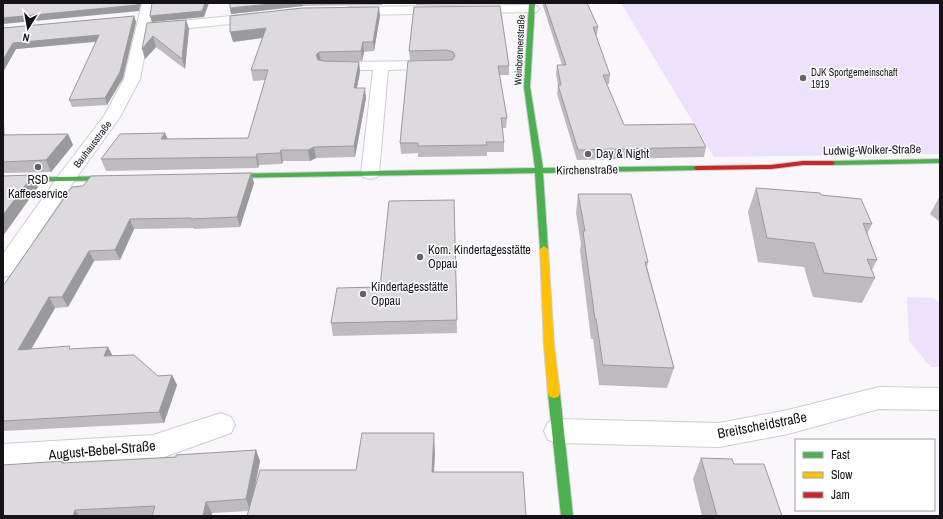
<svg xmlns="http://www.w3.org/2000/svg" width="943" height="519" font-family="'Archivo Narrow',sans-serif">
<rect width="100%" height="100%" fill="#f9f7fc"/>
<path fill="#ede2fb" d="M621,3H940V154L714,157Z
M907,297L934,298L940,303V367H931L909,341Z"/>
<g fill="none" stroke-linecap="round" stroke-linejoin="round">
<defs>
<path id="street" d="M142,3H154L150,24L260,13L265,14L266,17L265,20L260,21L149,32L140,79L120,117L74,181L11,275L3,277V254L59,175L104,116L124,79Z
M533,5L537,6L539,9L537,12L350,15L346,14L344,11L346,8L350,7Z
M438,61L443,62L445,65L443,68L388,70L379,173L377,177L370,179L363,177L361,173L373,70H330L325,69L323,66L325,63L330,62Z
M879,387L940,388V410L879,409L788,434L719,447L558,443L548,440L544,431L548,422L558,419L719,423L788,410Z
M221,413L231,417L235,425L231,433L153,461L3,470V444L153,435Z"/>
<path id="fast" d="M529,3H535L530,87L543,168L697,166H700V170L543,173L548,249L544,252L540,249L535,173L222,178L218,176L222,174L535,168L524,87Z
M940,159V163L832,165L828,163L832,161Z
M118,176H121L122,178L121,180L3,182V178Z
M554,390L558,391L560,394L573,516H561L548,394L550,391Z"/>
<path id="slow" d="M544,246L548,249L554,345L560,394L558,397L554,398L550,397L548,394L544,345L540,249Z"/>
<path id="jam" d="M803,161H832L836,163L832,165H803L771,169L697,170L693,168L697,166L771,165Z"/>
</defs>
<use href="#street" stroke="#ceccd0" stroke-width="2"/>
<use href="#fast" stroke="#ceccd0" stroke-width="2"/>
<use href="#slow" stroke="#ceccd0" stroke-width="2"/>
<use href="#jam" stroke="#ceccd0" stroke-width="2"/>
<use href="#street" fill="#fefeff" fill-rule="evenodd"/>
<use href="#fast" fill="#4caf50" fill-rule="evenodd"/>
<use href="#slow" fill="#ffc107" fill-rule="evenodd"/>
<use href="#jam" fill="#c62828" fill-rule="evenodd"/>
</g>
<path fill="#bdbbbf" d="M230,3H382V5L303,6L231,14L230,8Z
M416,3H498V4L416,5Z
M542,3H587L598,27L597,35H596L610,75L609,84H607L624,125L706,147L704,157L577,160L557,94L558,85L556,74L557,65H562Z
M414,7L509,66V75H499L507,118L506,128H502L504,142V152H487V156L418,157V153L401,154L400,143L449,60H410L409,51Z
M134,16L136,22L123,78L107,105L72,107L69,100L96,42L16,49L3,72V28Z
M380,16L374,51L364,52L362,61H324L359,62L360,72L357,88L366,98L355,157L316,158L310,161H283L282,164L259,165L258,168L106,171L101,159L165,133L168,139L248,138L265,80L253,81L251,70L263,38L233,42Z
M186,20L189,29L185,69L156,47L145,59L147,23Z
M3,101L4,135L68,134L73,145L51,172L3,173Z
M251,173L254,183L240,227L194,229V228L134,229L120,260L94,261L68,307L55,308L31,349H72L108,347L113,356L158,376L172,375L177,385L164,423L3,431V286L83,186Z
M756,188L821,195L872,224L867,234L877,260L872,270L875,278L862,303L813,297L804,267L758,262L748,212Z
M578,194L648,262L647,267L674,368L667,388L599,385L593,339H591L580,250L581,244L576,213Z
M940,196V222L930,214Z
M454,200L457,333L333,336L331,323L380,287Z
M256,450L260,461L255,488L356,470L435,454L249,511L212,513L211,516H3L63,461L65,463L176,457Z
M701,458L734,464L782,516H702L693,479Z"/>
<path fill="#9a999b" d="M137,3H141L139,11L3,24V18Z
M205,3H209L204,17L152,22L150,16Z
M281,3H302L303,6L231,14L230,8Z
M379,7L380,16L374,51L373,42Z
M134,16L136,22L123,78L107,105L105,98Z
M186,20L189,29L185,69L182,59Z
M266,28L268,37L233,42L230,32Z
M99,35L101,41L16,49L3,72V60L13,43Z
M153,36L156,47L145,59L142,49Z
M363,42L364,52L362,61L361,51Z
M319,52L321,62L318,65L316,55Z
M359,62L360,72L355,98L354,88Z
M365,88L366,98L355,157L354,146Z
M3,101L5,146L3,142Z
M165,133L169,144L161,139Z
M68,134L73,145L51,172L46,160Z
M314,147L316,158L310,161L308,150Z
M281,150L283,161L282,164L280,153Z
M257,154L259,165L258,168L256,157Z
M251,173L254,183L240,227L237,217Z
M33,175L38,187L3,236V215Z
M130,219L134,229L120,260L115,250Z
M89,251L94,261L68,307L62,297Z
M49,297L55,308L25,360L18,350Z
M108,347L113,357L104,356Z
M172,375L177,385L164,423L159,412Z
M434,433L435,454L433,492L432,472Z
M256,450L260,461L250,510L246,499Z
M206,502L212,513L211,516H203Z
M75,510L79,516H73Z"/>
<path fill="#dcdade" stroke="#9a999b" d="M3,3H137V5L3,18Z
M152,3H205L202,11L150,16Z
M230,3H281L230,8Z
M545,3H587L598,27H593L610,75H603L624,125L694,124L706,147L578,150L558,85H561L557,65H566Z
M500,6L509,66H498L507,118H501L504,142H486L487,145L418,146V143H400L408,61L452,60L455,56L453,52L447,50L409,51L414,7Z
M379,7L373,42H363L361,51L319,52L316,55L318,60L324,61L359,62L354,88H365L354,146L314,147L308,150H281L280,153L257,154L256,157L101,159L120,134L165,133L161,139L248,138L268,70H251L266,28L230,32V16L302,8Z
M134,16L120,72L105,98L69,100L99,35L13,43L3,60V28Z
M186,20L182,59L153,36L142,49L147,23Z
M68,134L46,160L3,162V135Z
M251,173L237,217L191,219V218L130,219L115,250L89,251L62,297H49L18,350L70,346L69,349L108,347L104,356L134,355L158,376L172,375L159,412L3,421V286L72,187L83,186L91,176Z
M33,175L3,215V176Z
M756,188L820,193L821,195L861,199L872,224L863,223L877,260L867,259L875,278L824,273L814,243L767,238Z
M578,194H631L648,262H645L674,368L603,365L596,319H595L583,231H585Z
M454,200L457,320L331,323L337,288L380,287L389,201Z
M362,433H434L432,472H523L526,516H247L260,470H356Z
M256,450L246,499L206,502L203,516H152L155,506L75,510L73,516H3V465L63,461L62,463L176,457V455Z
M701,458L732,459L734,464H764L782,516H717Z"/>
<g fill="#646267" stroke="#fff" stroke-width="1.5">
<circle cx="803" cy="78" r="4"/>
<circle cx="588" cy="154" r="4"/>
<circle cx="38" cy="167" r="4"/>
<circle cx="420" cy="257" r="4"/>
<circle cx="363" cy="294" r="4"/>
</g>
<g text-anchor="middle" stroke-width="3" stroke-linejoin="round" paint-order="stroke">
<g font-size="10" fill="#141217" stroke="#fff">
<text transform="translate(519 50) rotate(-87)" y="4">Weinbrennerstraße</text>
<text transform="translate(92 144) rotate(-53)" y="4">Bauhausstraße</text>
</g>
<g font-size="10" fill="#141217" stroke="#fff" text-anchor="start">
<text x="811" y="76">DJK Sportgemeinschaft<tspan x="811" dy="12">1919</tspan></text>
</g>
<g font-size="12" fill="#141217" stroke="#fff">
<text transform="translate(872 150) rotate(-1)" y="4">Ludwig-Wolker-Straße</text>
<text transform="translate(587 170) rotate(-1)" y="4">Kirchenstraße</text>
</g>
<g font-size="12" fill="#141217" stroke="#fff" text-anchor="start">
<text x="596" y="158">Day &amp; Night</text>
<text x="38" y="184" text-anchor="middle">RSD<tspan x="38" dy="14">Kaffeeservice</tspan></text>
<text x="428" y="254">Kom. Kindertagesstätte<tspan x="428" dy="14">Oppau</tspan></text>
<text x="371" y="291">Kindertagesstätte<tspan x="371" dy="14">Oppau</tspan></text>
</g>
<g font-size="14" fill="#141217" stroke="#fff">
<text transform="translate(762 425) rotate(-11)" y="5">Breitscheidstraße</text>
<text transform="translate(102 450) rotate(-5)" y="5">August-Bebel-Straße</text>
</g>
</g>
<rect width="943" height="519" fill="none" stroke="#141217" stroke-width="8"/>
<rect x="795" y="439" width="140" height="72" fill="#ffffff" stroke="#a1a0a2"/>
<rect x="803" y="452" width="20" height="6" fill="#4caf50" stroke="#a1a0a2"/>
<text x="831" y="459" font-size="12" fill="#141217">Fast</text>
<rect x="803" y="472" width="20" height="6" fill="#ffc107" stroke="#a1a0a2"/>
<text x="831" y="479" font-size="12" fill="#141217">Slow</text>
<rect x="803" y="492" width="20" height="6" fill="#c62828" stroke="#a1a0a2"/>
<text x="831" y="499" font-size="12" fill="#141217">Jam</text>
<g transform="translate(28 28) rotate(191)" stroke="#ffffff" stroke-width="3" paint-order="stroke">
<path d="M0-3L7 15L0 10L-7 15Z" fill="#141217"/>
<text y="-6" font-size="11" font-weight="bold" text-anchor="middle" fill="#141217">N</text>
</g>
</svg>
